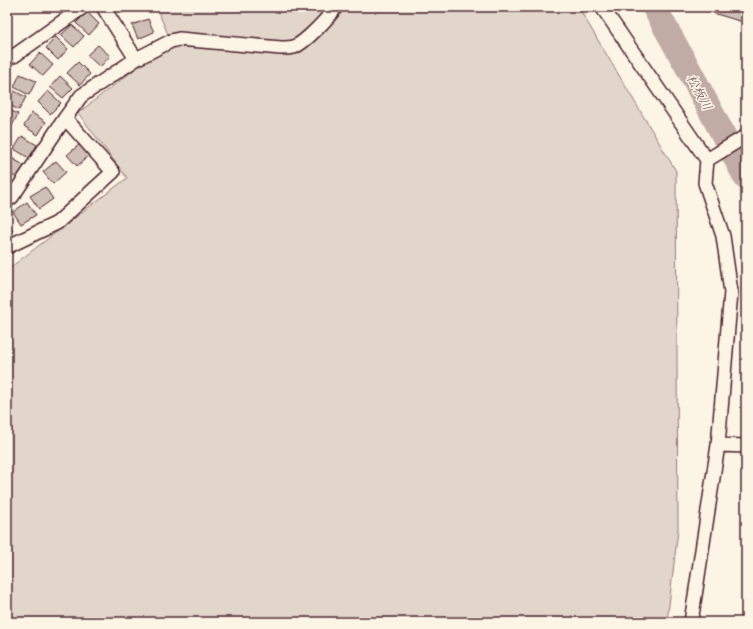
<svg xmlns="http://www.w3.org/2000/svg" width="753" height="629" font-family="Mali,'Klee One',sans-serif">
<rect width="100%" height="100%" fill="#fcf5e5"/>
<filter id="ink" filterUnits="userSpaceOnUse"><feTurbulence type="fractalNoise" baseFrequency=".025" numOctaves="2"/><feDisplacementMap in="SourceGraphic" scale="8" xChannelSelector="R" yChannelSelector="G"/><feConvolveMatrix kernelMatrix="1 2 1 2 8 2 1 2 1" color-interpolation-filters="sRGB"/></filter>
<g filter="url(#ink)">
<path fill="#e2d5ca" stroke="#967a7a" d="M156,7H580V10L676,171L678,530L667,622H7V270L127,178L78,113L171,41Z"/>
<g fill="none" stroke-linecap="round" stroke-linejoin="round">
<path stroke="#c0aca5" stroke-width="25" d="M654,7L688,68L746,178"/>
</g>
<path fill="#cfc0b7" stroke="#4a1f2b" d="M119,7H137L122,13Z
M715,7H746V23L713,13Z
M87,12L99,24L89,35L76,23Z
M148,19L154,32L138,39L132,25Z
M72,25L84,36L74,47L61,35Z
M56,37L68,49L58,60L46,48Z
M98,45L110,56L100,67L87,55Z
M40,53L53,65L43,76L30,64Z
M78,62L90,74L80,85L67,73Z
M20,74L36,81L29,95L14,87Z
M60,76L73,88L63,98L50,87Z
M10,89L26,97L19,110L7,104V96Z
M48,91L61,103L50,114L38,102Z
M7,109L18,114L11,128L7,125Z
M32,113L46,122L38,135L24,126Z
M22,136L37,145L29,158L14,149Z
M80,144L90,155L77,166L67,155Z
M10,157L25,166L17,178L7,172V162Z
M56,161L66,172L53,184L43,172Z
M45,187L53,199L39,209L30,196Z
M27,202L36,215L21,224L13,212Z
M7,221L13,230L7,234Z"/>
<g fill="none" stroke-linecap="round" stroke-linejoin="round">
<defs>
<path id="street" d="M103,7L136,59
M602,7L707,160L705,183L723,236L731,292L718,445L691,622
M7,56H14L83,7
M707,160L746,136
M7,201L12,197L65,118L81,96L136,59L171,41L179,39L281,48C285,48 290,48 294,47C306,42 328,18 336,7
M7,247L57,223L113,172L65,118
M718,445L746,446"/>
</defs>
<use href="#street" stroke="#4a1f2b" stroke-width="16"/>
<use href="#street" stroke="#fcf5e5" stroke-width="13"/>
</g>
</g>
<g text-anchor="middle" stroke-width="3" stroke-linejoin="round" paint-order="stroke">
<g font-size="13" font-style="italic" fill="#6d4950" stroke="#fcf5e5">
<text transform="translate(700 92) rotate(62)" y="5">松板川</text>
</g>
</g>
<rect width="753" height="629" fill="none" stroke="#fcf5e5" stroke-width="24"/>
<rect x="12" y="12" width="729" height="605" fill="none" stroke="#4a1f2b" stroke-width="1.5" filter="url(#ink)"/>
</svg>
